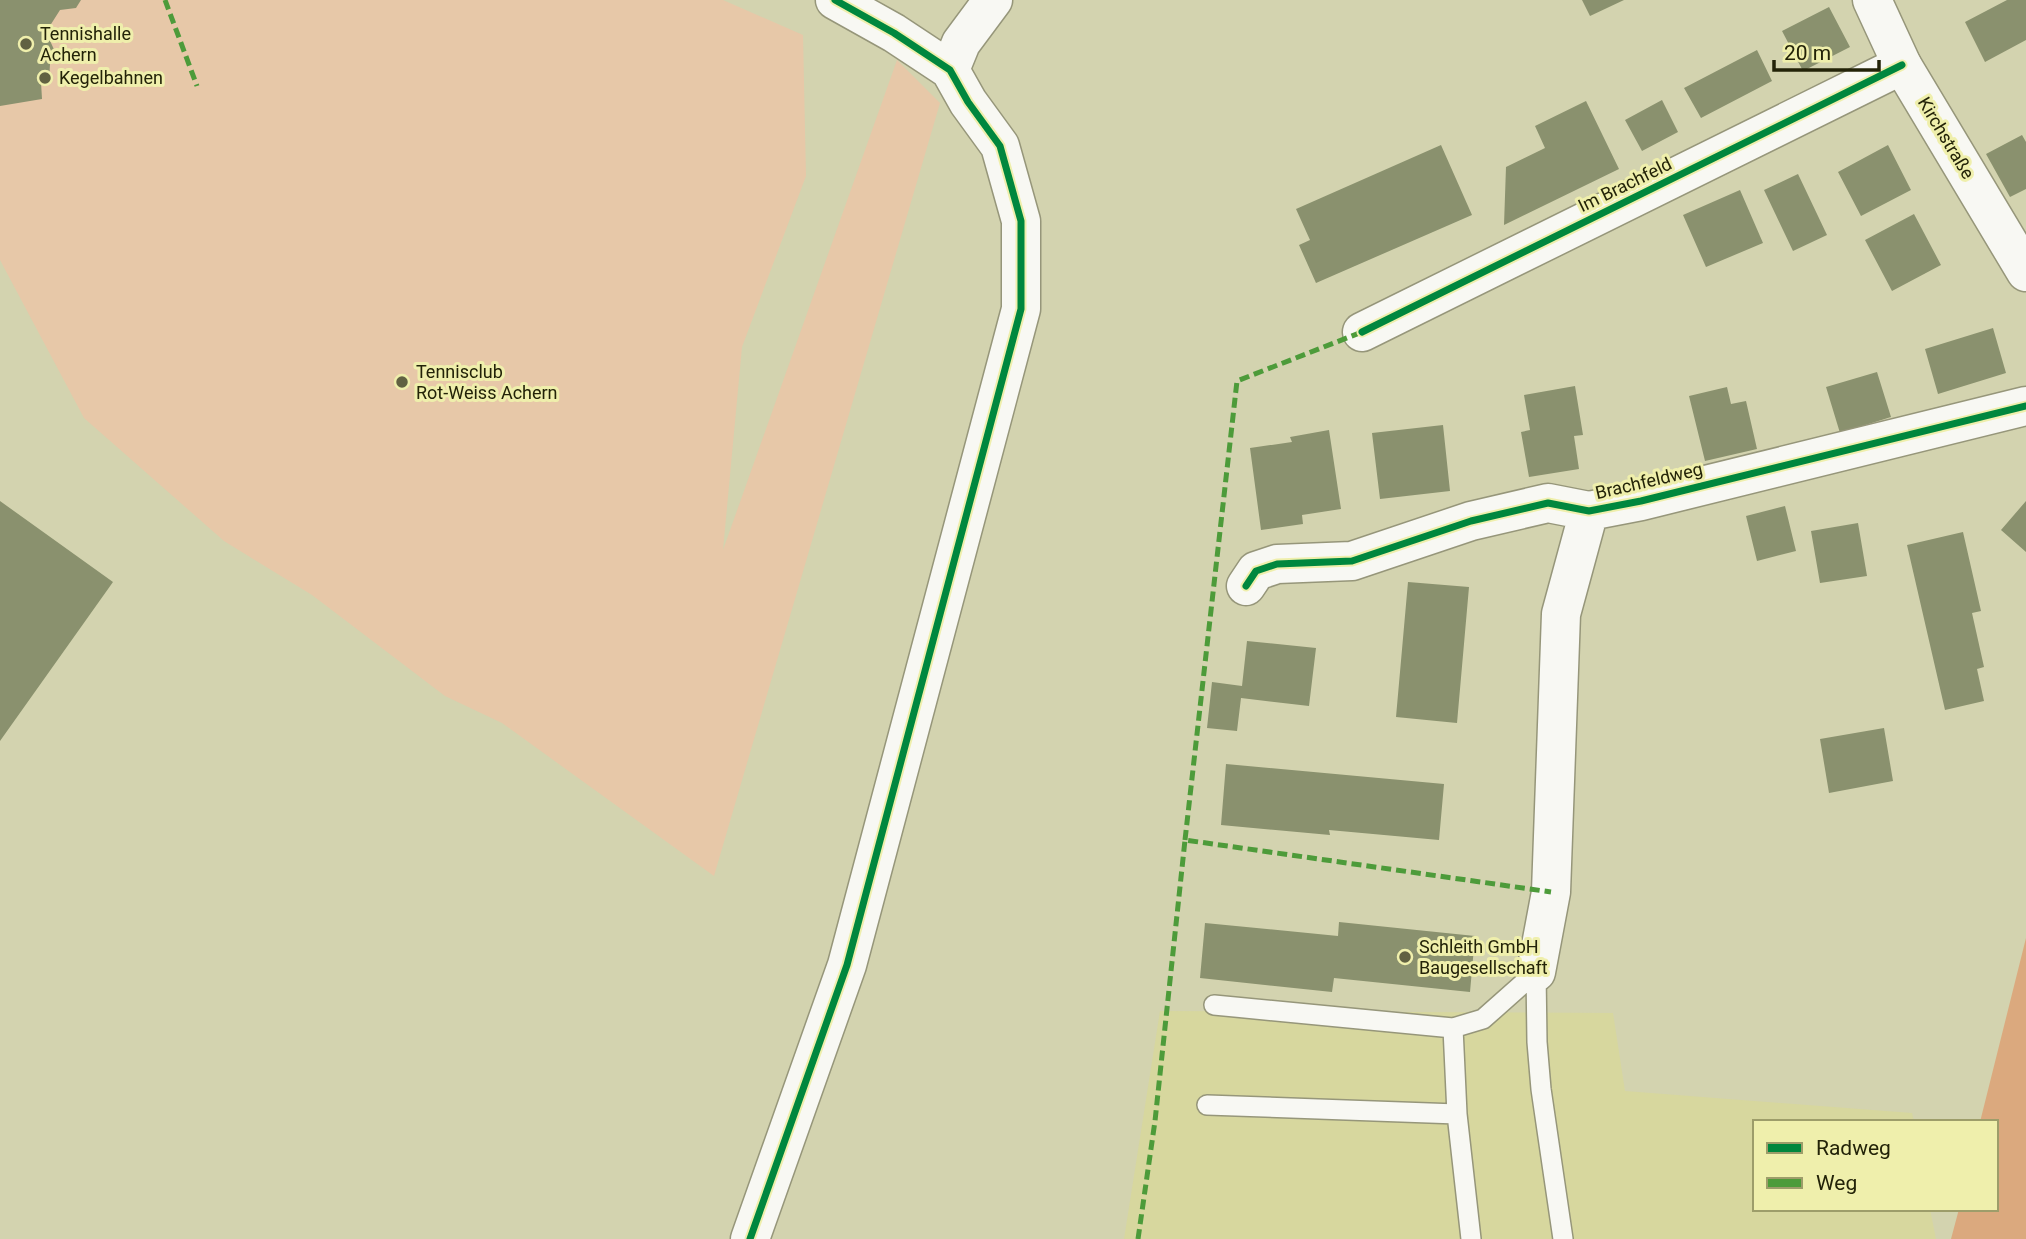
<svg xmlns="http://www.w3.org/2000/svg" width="2026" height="1239" font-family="Roboto,sans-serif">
<rect width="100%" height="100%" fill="#d3d3af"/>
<path fill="#d7d79e" d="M1160,1011L1613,1013L1625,1091L1912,1113L1914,1122H1755V1209H1930L1936,1239H1124Z"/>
<path fill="#e7c8a8" d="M0,0H723L803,35L806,176L742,347L723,550L897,60L940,103L714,876L502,723L445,696L312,595L224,541L84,418L0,260Z"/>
<path fill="#dba97e" d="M2026,938V1239H1951L1959,1209H1996V1122H1980Z"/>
<path fill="#8a916e" d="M0,0H81L76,8L60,10L46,32L57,56L50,64L49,82H41L42,99L0,106Z
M1582,0H1624L1590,16Z
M2007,0H2026V40L1985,62L1965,22Z
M1829,7L1850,47L1803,71L1782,31Z
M1757,50L1772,81L1701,118L1684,88Z
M1662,100L1678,132L1642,151L1625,120Z
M1586,101L1619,169L1504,225L1506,167L1545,148L1535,126Z
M2022,135L2026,142V189L2010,197L1986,154Z
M1441,145L1472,215L1316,283L1299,245L1310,240L1296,209Z
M1888,145L1911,190L1861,216L1838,172Z
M1798,174L1827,235L1793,251L1764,190Z
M1740,190L1763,243L1706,267L1683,215Z
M1914,214L1941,265L1892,291L1865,240Z
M1993,328L2006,373L1938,394L1925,349Z
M1877,372L1891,417L1840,433L1826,387Z
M1575,386L1583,435L1574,436L1579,469L1529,477L1521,432L1530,430L1524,395Z
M1727,387L1731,404L1746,401L1757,449L1705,461L1689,396Z
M1443,425L1450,491L1380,499L1372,433Z
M1329,430L1341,509L1302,515L1303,524L1261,530L1250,448L1292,442L1290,437Z
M0,501L113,582L0,741Z
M2026,501V552L2001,530Z
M1785,506L1796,551L1757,561L1746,516Z
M1858,523L1867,576L1820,583L1811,531Z
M1963,532L1981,611L1972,613L1984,667L1977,669L1984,701L1945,710L1907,545Z
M1408,582L1469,587L1457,723L1396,717Z
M1247,641L1316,648L1309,706L1241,698L1237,731L1207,728L1212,682L1242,686Z
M1884,728L1893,781L1829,793L1820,739Z
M1226,764L1444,784L1439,840L1329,830L1330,835L1221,825Z
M1339,922L1475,936L1470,992L1334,978L1332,992L1200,978L1205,923L1338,936Z"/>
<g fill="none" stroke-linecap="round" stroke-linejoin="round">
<defs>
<path id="lane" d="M1536,972L1537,1042L1541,1089L1563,1239
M1214,1005L1453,1028L1483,1019L1536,972
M1207,1105L1457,1114L1453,1028
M1457,1114L1471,1239"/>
<path id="street" d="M950,70L961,43L993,0
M1362,332L1902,65
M1246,586L1256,571L1277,564L1352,561L1471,521L1548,503L1589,511L1641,501L2026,406
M1536,972L1551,892L1561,614L1589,511
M750,1239L847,965L1021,309V221L1000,146L968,102L950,70L894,33L835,0"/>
<path id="secondary" d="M1872,0L1902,65L2026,272"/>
</defs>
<use href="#lane" stroke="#96967a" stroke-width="22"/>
<use href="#street" stroke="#96967a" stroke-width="41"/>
<use href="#secondary" stroke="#96967a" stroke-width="41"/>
<use href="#lane" stroke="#f8f8f3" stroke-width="19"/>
<use href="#street" stroke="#f8f8f3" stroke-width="38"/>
<use href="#secondary" stroke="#f8f8f3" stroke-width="38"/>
<path stroke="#4d9b3a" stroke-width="5" stroke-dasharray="10 5" stroke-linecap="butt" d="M165,0L197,86
M1185,840L1237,381L1362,332
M1138,1239L1155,1121L1185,840L1551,892"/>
<defs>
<path id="cycleway" d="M1362,332L1902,65
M1246,586L1256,571L1277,564L1352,561L1471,521L1548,503L1589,511L1641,501L2026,406
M750,1239L847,965L1021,309V221L1000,146L968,102L950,70L894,33L835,0"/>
</defs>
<use href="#cycleway" stroke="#efefac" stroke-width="11"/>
<use href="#cycleway" stroke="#00873e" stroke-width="7"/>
</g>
<g fill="#616142" stroke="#efefac" stroke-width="2.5">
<circle cx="26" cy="44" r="7"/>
<circle cx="45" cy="78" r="7"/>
<circle cx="402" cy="382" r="7"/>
<circle cx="1405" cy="957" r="7"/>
</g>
<g text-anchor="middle" stroke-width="6" stroke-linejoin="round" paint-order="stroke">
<g font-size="18" fill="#232308" stroke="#efefac" text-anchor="start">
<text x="40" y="40">Tennishalle<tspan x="40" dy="21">Achern</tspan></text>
<text x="59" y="84">Kegelbahnen</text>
<text x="416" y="378">Tennisclub<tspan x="416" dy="21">Rot-Weiss Achern</tspan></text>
<text x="1419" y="953">Schleith GmbH<tspan x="1419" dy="21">Baugesellschaft</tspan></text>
</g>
<g font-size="18" fill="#232308" stroke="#efefac">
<text transform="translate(1946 138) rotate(59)" y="6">Kirchstraße</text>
<text transform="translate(1625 185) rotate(-26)" y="6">Im Brachfeld</text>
<text transform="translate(1649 481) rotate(-13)" y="6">Brachfeldweg</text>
</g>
</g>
<rect x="1753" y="1120" width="245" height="91" fill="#efefac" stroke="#9d9d6a" stroke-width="2"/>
<rect x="1767" y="1143" width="35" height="10" fill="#00873e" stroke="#9d9d6a" stroke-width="2"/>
<text x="1816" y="1155" font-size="21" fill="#232308">Radweg</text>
<rect x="1767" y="1178" width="35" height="10" fill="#4d9b3a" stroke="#9d9d6a" stroke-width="2"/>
<text x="1816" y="1190" font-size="21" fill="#232308">Weg</text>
<path d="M1774 60v10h105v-10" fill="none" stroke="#232308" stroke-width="3.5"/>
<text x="1784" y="60" font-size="21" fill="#232308" stroke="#efefac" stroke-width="5" paint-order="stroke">20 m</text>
</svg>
